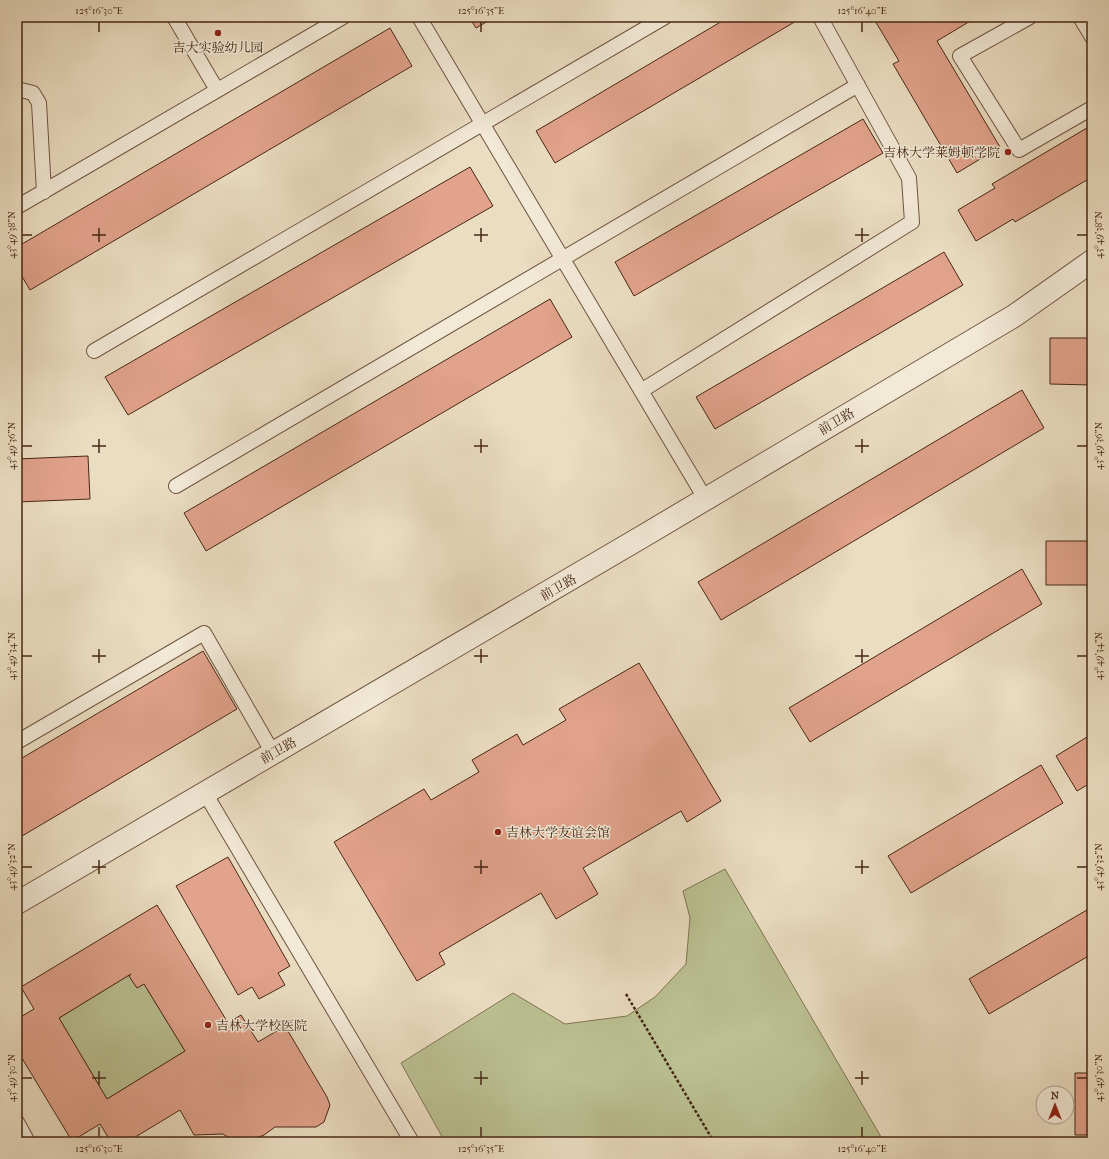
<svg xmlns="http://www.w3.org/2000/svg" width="1109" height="1159" font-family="'IM FELL French Canon','Noto Serif SC',serif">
<rect width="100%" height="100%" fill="#ebddc2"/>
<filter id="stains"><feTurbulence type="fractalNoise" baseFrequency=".005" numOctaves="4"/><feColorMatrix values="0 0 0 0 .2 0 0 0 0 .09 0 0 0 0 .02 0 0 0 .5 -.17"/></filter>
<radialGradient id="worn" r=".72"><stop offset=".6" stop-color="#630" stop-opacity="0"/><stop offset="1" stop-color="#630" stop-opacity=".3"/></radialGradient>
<path fill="#bac091" stroke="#807452" d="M725,869L884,1142H445L401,1063L513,993L565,1024L627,1016L655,997L686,964L690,918L683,891Z
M131,974L129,976L137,988L144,984L185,1051L107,1099L59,1018Z"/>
<path fill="#e1a38b" stroke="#472714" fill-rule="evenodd" d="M469,17H495L476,28Z
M729,17H803L555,163L536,131Z
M878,17H977L937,41L1000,147L957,173L893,64L899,61L874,19Z
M390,28L412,66L30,290L17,268V247Z
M17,105L20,148H17Z
M863,119L883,153L634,296L615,262Z
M1092,125V177L1015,222L1013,219L976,241L958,210L995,188L992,184Z
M470,167L493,206L128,415L105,377Z
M944,252L963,285L715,429L696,397Z
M550,299L572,337L206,551L184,513Z
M1050,338H1092V385L1050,384Z
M1022,390L1044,428L721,620L698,582Z
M88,456L90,499L17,502V459Z
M1046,541H1092V585H1046Z
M1022,569L1042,604L810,742L789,708Z
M203,651L237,709L17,839V761Z
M639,663L721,801L687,822L681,811L583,868L598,894L556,919L541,893L439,953L445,964L417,981L334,842L424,789L431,800L479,772L472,760L517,734L523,745L566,720L559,709Z
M1092,734V782L1077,791L1056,756Z
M1041,765L1063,803L911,893L888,856Z
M228,857L290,966L278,973L285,985L259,999L252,987L238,995L176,886Z
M157,905L228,1023L241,1015L258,1042L285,1026L327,1097L330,1105L324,1122L316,1127H275L264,1135L251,1140L241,1141L231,1139L223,1134L194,1135L180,1110L127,1142H111L100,1124L72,1141L17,1050V1019L34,1009L21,987ZM131,974L129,976L137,988L144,984L185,1051L107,1099L59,1018Z
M1092,907V954L989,1014L969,979Z
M1075,1073H1092V1135H1075Z"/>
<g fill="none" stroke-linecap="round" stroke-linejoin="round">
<defs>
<path id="service" d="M174,17L217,90
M419,17L706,500
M1030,17L960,56L1019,150L1092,108
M1080,17L1092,37
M17,89L33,93L39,103L44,192
M17,207L343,17
M94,351L665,17
M641,391L912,222L909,178L820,17
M176,486L858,85
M17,742L204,633L273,753
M205,793L412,1142
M17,1122L28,1142"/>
<path id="tertiary" d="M17,903L640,538L1014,316L1092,261"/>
</defs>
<use href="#service" stroke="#705440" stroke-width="16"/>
<use href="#tertiary" stroke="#705440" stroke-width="24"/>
<path stroke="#472714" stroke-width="2.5" stroke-dasharray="3 2" stroke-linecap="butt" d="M626,994L714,1142"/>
<use href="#service" stroke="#f2e9d7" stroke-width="14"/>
<use href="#tertiary" stroke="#f2e9d7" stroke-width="22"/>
</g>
<path fill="none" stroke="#472714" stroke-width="1.5" d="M99,22V32M481,22V32M862,22V32M99,228V242M481,228V242M862,228V242M22,235H32M92,235H106M474,235H488M855,235H869M1077,235H1087M99,439V453M481,439V453M862,439V453M22,446H32M92,446H106M474,446H488M855,446H869M1077,446H1087M99,649V663M481,649V663M862,649V663M22,656H32M92,656H106M474,656H488M855,656H869M1077,656H1087M99,860V874M481,860V874M862,860V874M22,867H32M92,867H106M474,867H488M855,867H869M1077,867H1087M99,1071V1085M481,1071V1085M862,1071V1085M22,1078H32M92,1078H106M474,1078H488M855,1078H869M1077,1078H1087M99,1127V1137M481,1127V1137M862,1127V1137"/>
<g fill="#8f2418" stroke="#f2e9d7" stroke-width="1.5">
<circle cx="218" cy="33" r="4"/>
<circle cx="1008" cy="152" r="4"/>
<circle cx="498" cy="832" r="4"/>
<circle cx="208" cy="1025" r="4"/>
</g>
<g text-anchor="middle" stroke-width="3" stroke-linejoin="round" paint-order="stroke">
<g font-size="13" fill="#472714" stroke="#f2e9d7" text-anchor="start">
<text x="218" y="52" text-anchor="middle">吉大实验幼儿园</text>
<text x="1000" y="157" text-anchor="end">吉林大学莱姆顿学院</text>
<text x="506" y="837">吉林大学友谊会馆</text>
<text x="216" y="1030">吉林大学校医院</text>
</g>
<g font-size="13" fill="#472714" stroke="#f2e9d7">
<text transform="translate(836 421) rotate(-31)" y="5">前卫路</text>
<text transform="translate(558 587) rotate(-30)" y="5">前卫路</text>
<text transform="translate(278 750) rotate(-30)" y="5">前卫路</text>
</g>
</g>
<rect width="1109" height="1159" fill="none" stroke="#ebddc2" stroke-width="44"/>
<g transform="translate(1055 1105)"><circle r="19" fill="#f2e9d7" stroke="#ae9b89"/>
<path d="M0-3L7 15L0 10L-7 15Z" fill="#8f2418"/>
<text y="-6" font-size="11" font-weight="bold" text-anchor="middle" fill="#472714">N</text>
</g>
<rect x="22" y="22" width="1065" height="1115" fill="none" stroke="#472714" stroke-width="1.5"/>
<g font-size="10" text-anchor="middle" fill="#472714">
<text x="99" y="14">125°16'30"E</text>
<text x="481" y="14">125°16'35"E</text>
<text x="862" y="14">125°16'40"E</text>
<text transform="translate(11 235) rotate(-90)" y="4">43°49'38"N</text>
<text transform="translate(1098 235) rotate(-90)" y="4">43°49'38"N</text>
<text transform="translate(11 446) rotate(-90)" y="4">43°49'36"N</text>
<text transform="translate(1098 446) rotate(-90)" y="4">43°49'36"N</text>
<text transform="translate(11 656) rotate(-90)" y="4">43°49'34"N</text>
<text transform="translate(1098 656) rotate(-90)" y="4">43°49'34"N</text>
<text transform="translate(11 867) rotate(-90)" y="4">43°49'32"N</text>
<text transform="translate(1098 867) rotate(-90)" y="4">43°49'32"N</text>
<text transform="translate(11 1078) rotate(-90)" y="4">43°49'30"N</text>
<text transform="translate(1098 1078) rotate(-90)" y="4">43°49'30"N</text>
<text x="99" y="1152">125°16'30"E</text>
<text x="481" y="1152">125°16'35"E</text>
<text x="862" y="1152">125°16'40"E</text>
</g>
<rect width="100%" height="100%" filter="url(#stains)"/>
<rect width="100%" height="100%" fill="url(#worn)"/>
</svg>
